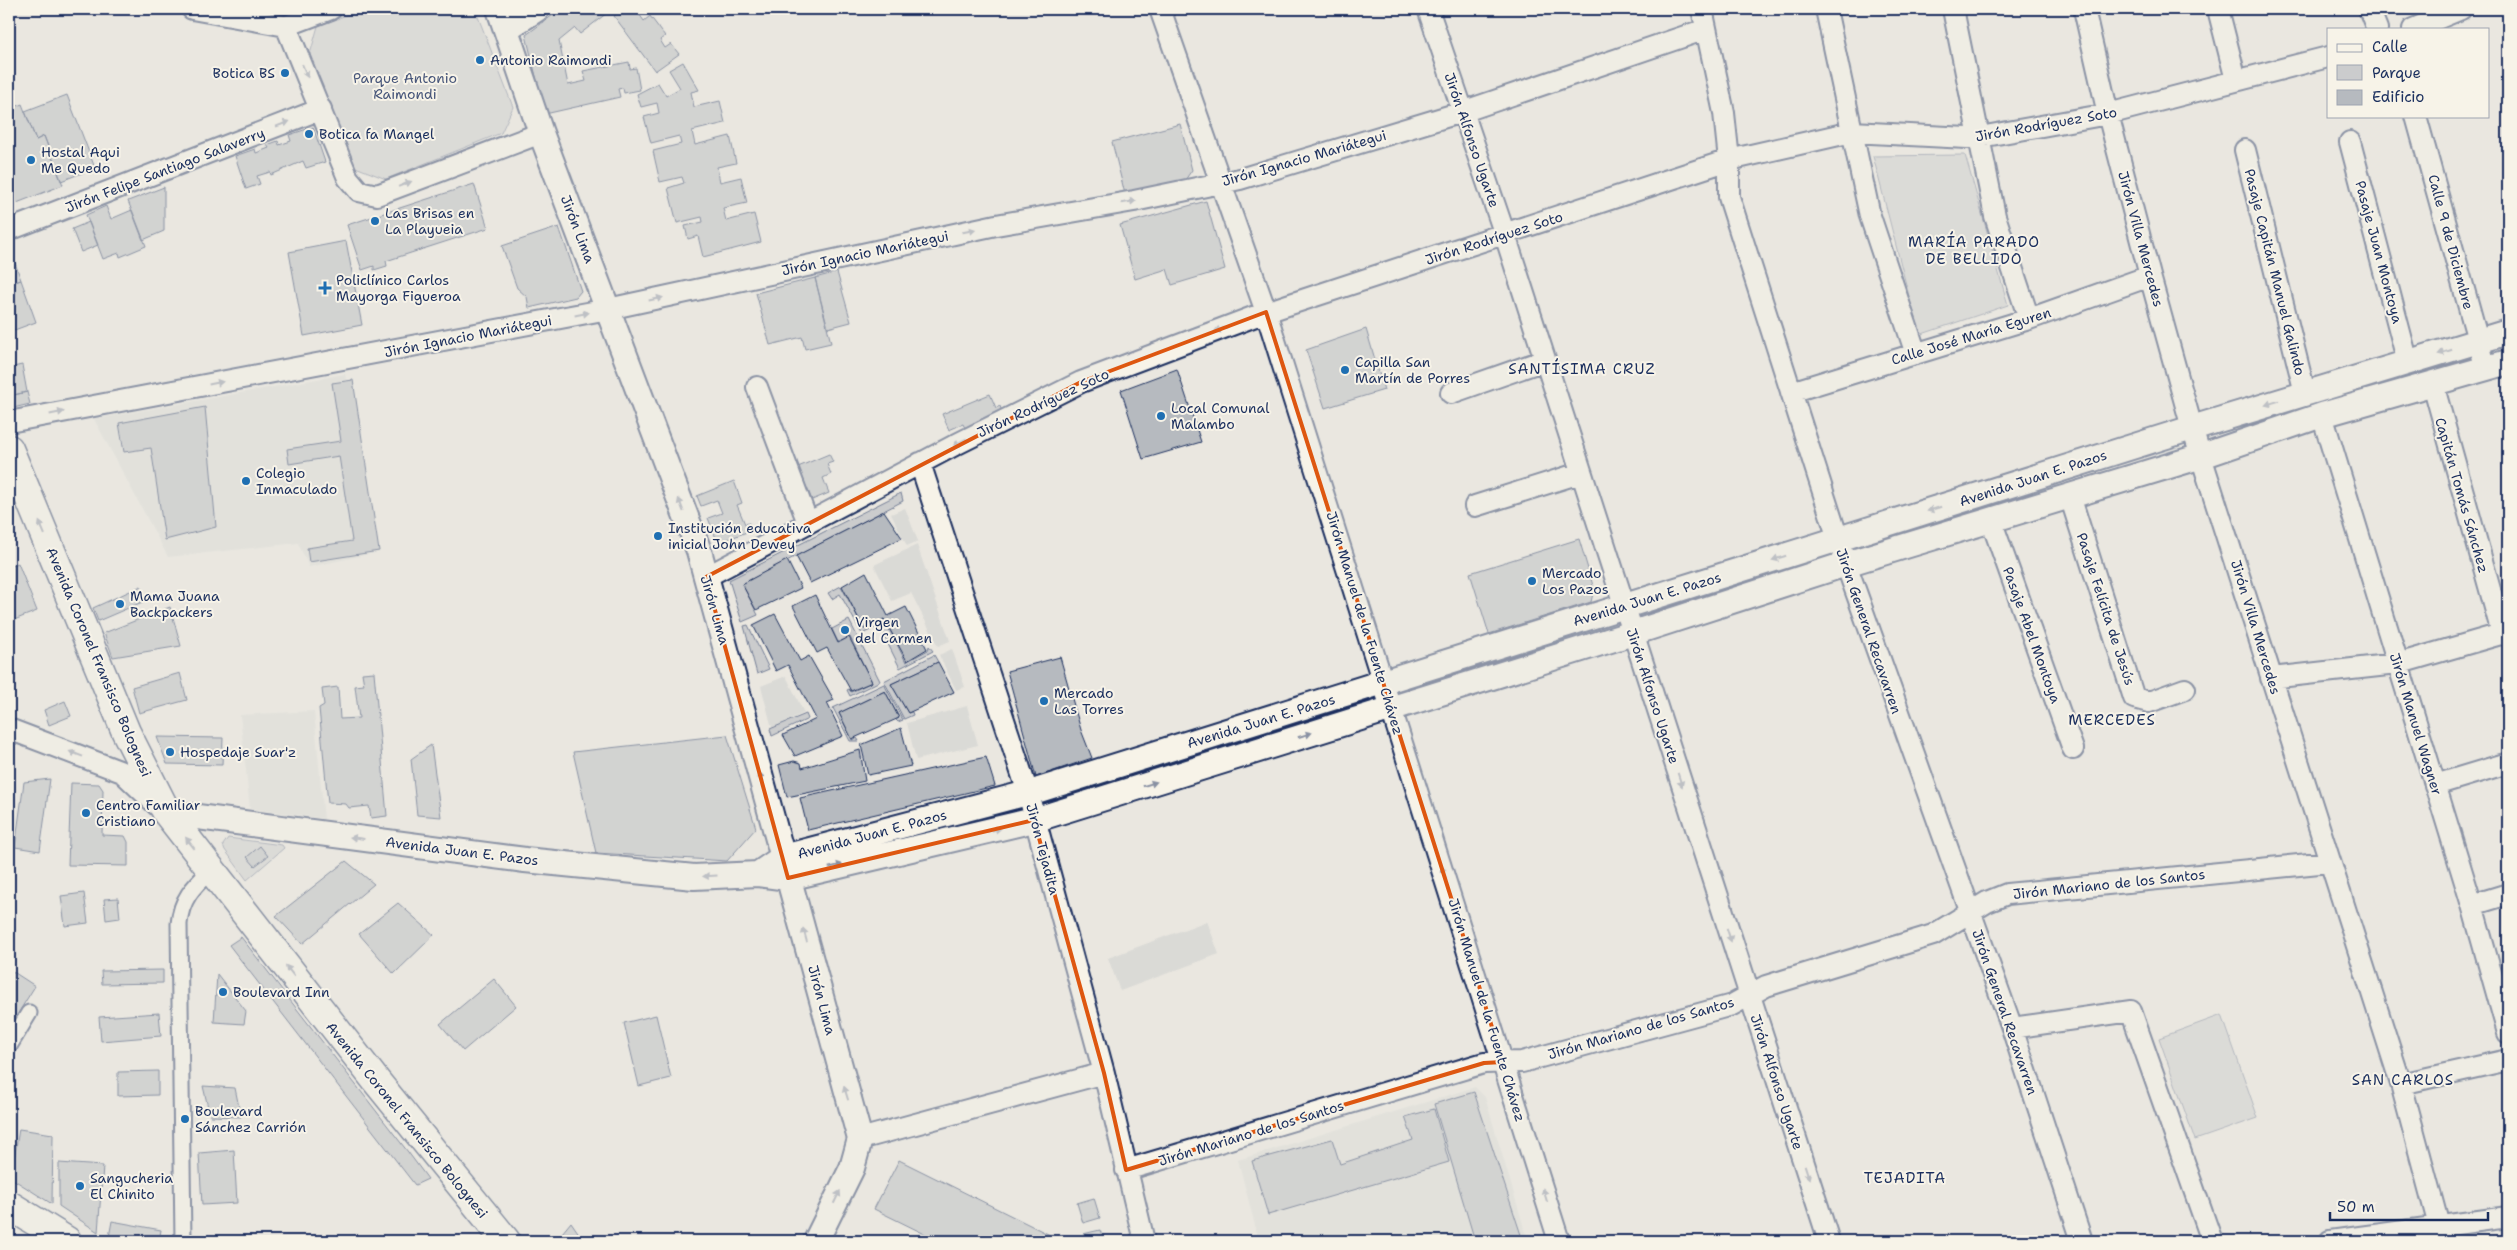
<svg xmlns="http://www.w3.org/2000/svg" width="2517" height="1250" font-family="'Shantell Sans',sans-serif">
<rect width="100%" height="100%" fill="#eae7e0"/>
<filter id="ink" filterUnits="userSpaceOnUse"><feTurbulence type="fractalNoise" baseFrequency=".02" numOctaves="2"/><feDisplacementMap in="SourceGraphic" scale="10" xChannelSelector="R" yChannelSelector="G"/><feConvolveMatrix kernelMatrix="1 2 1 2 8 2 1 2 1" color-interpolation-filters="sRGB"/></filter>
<g filter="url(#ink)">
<path fill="#dadad6" d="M345,374L379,552L309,567L298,543L168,557L94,419Z
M905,508L918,541L907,546L891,514Z
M917,545L950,641L938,646L911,593L892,601L874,565Z
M952,649L965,687L956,690L939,655Z
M786,676L804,713L772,728L761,686Z
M967,706L978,745L916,760L907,723Z
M314,711L324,819L250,809L240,715Z
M1207,921L1219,954L1120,991L1108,958Z
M1475,1087L1485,1097L1528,1241H1259L1238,1160Z"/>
<path fill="#cbcccd" stroke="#737e96" d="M362,9H475L513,107L501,133L386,179L353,166L309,58L318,26Z
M1965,155L2008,305L1919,335L1873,156Z
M901,493L903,501L742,584L758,615L742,622L729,580Z
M841,586L864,629L884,619L906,662L928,650L929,646L933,651L900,668L879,626L862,634L840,594L832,599L828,593Z
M849,620L880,681L850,696L847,690L849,689L851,692L872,682L850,637L838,642L832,629Z
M748,625L769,669L757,674L744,626Z
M934,655L938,662L891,684L908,713L912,712L913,715L904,719L884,681Z
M884,684L903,720L898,722L896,720L899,718L885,691L839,713L852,740L857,738L859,741H850L833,708Z
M806,714L808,719L772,736L770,729Z
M228,838L282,845L284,848L247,880L225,850L223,845Z
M2222,1015L2258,1118L2195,1140L2159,1038Z"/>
<path fill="#b6babf" stroke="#1b2f5e" d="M561,9H612L580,34L575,28L559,41L568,85L586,81L583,71L629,62L630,69L636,68L640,90L624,93L623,88L618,89L620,97L545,114L526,35Z
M623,9H639L637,11L644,21L650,16L665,36L660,40L665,48L671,44L679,54L655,71L614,16Z
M683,62L699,90L691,92L694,107L720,101L725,123L692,131L695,145L730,136L736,163L717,167L720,182L741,177L747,203L723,208L726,221L754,214L761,242L703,257L698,236L688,239L685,226L703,222L702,217L677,223L668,188L684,183L682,177L660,182L653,151L681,144L679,136L651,143L644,117L659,113L657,103L641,107L637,94L658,83L666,96L680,88L669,70Z
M67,95L95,168L61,181L44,136L36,140L25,111Z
M22,104L36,140L44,136L63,185L9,206V110Z
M1180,124L1192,170L1185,180L1125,194L1112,142Z
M313,127L325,162L306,168L303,161L271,175L270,172L257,176L260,184L246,189L235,156L255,149L256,153L269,148L267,145L278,141L279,145L291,141L289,135Z
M474,184L488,228L386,261L387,266L374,270V266L362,270L347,225Z
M164,187V231L143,240L128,201Z
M1206,201L1225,269L1172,285L1167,269L1135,279L1120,225Z
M106,206L111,219L132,210L146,246L120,257L119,253L103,259L86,215Z
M89,222L98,245L81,252L72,229Z
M559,227L581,291L576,297L529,308L527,297L517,288L502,246Z
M346,241L362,325L304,336L289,252Z
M9,246L21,280L9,284Z
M837,272L851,322L828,328L815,278Z
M815,278L831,343L805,349L802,337L770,345L756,293Z
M21,280L36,322L9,332V284Z
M1366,329L1384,390L1325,408L1306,350Z
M22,365L27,392L9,396V368Z
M1177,369L1201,442L1143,459L1121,390Z
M353,380L379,551L309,562L307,548L352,541L339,456L289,464L287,449L341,441L332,383Z
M27,392L30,404L13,408L9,404V396Z
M990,394L996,408L1000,406L1002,412L965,428L963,424L949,430L942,414Z
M205,407L216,527L165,540L151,448L124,452L119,423Z
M829,454L833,462L827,464L831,474L823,478L829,493L812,500L798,467Z
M734,481L742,503L737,505L745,524L749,523L752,530L718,543L708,518L722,513L717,500L701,506L697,496Z
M884,511L902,538L810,583L796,556Z
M1579,539L1594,589L1591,602L1489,634L1470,573Z
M787,560L801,588L756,610L742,584Z
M18,563L37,611L9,622V567Z
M866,572L888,616L906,607L927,649L907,661L884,619L864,629L842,586Z
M141,586L147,600L98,621L93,608Z
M815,595L838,643L849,637L872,682L851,691L827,648L817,653L793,606Z
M170,607L181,646L113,657L104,633Z
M775,614L800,661L809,656L834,700L827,703L843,736L795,756L783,735L816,719L788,665L776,671L753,625Z
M1060,657L1081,730L1092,758L1036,777L1007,671Z
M938,662L954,692L908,713L891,684Z
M374,672L387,816L371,818L369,806L349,808L346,804L328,803L319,708L324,705L322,689L338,687L340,719L359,718L355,686L364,685L362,673Z
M180,673L187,700L139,713L132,687Z
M885,691L899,718L852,739L839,713Z
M65,701L71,716L49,725L44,710Z
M901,728L911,766L868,775L861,745Z
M727,735L756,828L727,861L596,853L573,752Z
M157,737L223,738L222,765L167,764Z
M431,745L441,817L417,815L411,759Z
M860,750L865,781L787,797L779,765L794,761L801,763L802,768Z
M986,757L995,786L808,830L800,798Z
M50,779L40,851L15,847L24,782Z
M71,783L99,784L103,790L102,835L125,836L128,842V866L68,865Z
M260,846L268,856L255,866L247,857Z
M346,861L374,884L302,944L276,916Z
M84,893L88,923L65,926L61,896Z
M118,898L120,918L106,920L104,899Z
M398,903L434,935L394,974L359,934Z
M241,937L408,1152L428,1179L415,1185L229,945Z
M163,970V983L102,984L101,971Z
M12,971L35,986L9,1028V975Z
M217,974L246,1011L244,1024L214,1022Z
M494,979L516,1006L463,1051L440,1024Z
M159,1013L161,1036L101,1041L99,1017Z
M656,1015L671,1078L639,1086L624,1023Z
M158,1071V1095L118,1096V1072Z
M203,1086L235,1088L241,1117L210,1116Z
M1474,1092L1523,1241H1475L1434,1104Z
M1434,1109L1449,1162L1268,1215L1252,1161L1332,1139L1340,1164L1413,1140L1405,1117Z
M19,1129L53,1134L52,1204L11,1178Z
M234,1150L237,1203L202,1205L199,1153Z
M899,1160L1056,1238L1054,1241H939L874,1209Z
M59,1163L103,1166L98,1232L59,1206Z
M1094,1198L1100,1218L1083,1223L1077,1203Z
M112,1221L161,1230L159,1241H116L109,1237Z
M571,1222L584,1241H566L562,1233Z
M1100,1230L1104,1241H1085L1083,1234Z"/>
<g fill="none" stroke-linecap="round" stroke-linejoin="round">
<defs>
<path id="pedestrian" d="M9,1046L29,1013
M183,1241L179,924C181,899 193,887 211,870"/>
<path id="minor" d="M192,9L286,26L331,9
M1160,9L1266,312L1559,1241
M1428,9L1505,235L1829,1241
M1702,9L1724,113L1729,160V197L1846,564L2012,1028L2082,1241
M1826,9L1870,216L1916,354
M1953,9L1995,216L2029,319
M2084,9L2108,114L2150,276L2192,428L2401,1084L2443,1241
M2218,9L2236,80
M2369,9L2377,29
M286,26L348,178L359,191L377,195L541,133
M2413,29L2461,9
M2416,116L2486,369
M2350,142L2408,363
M2245,150L2305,393
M9,230L321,109
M2433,384L2502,633
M757,387L808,523
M1791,392L2029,319L2150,276
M1451,393L1545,360
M2322,415L2472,905L2508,1033
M9,422L608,309L996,225L1134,201L1240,179L1462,112L1706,29
M920,463L1028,793L1104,1073L1144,1241
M2070,496L2134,698L2149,702L2185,689
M1475,506L1580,473
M1991,520L2073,749
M706,577L955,445L1081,382L1266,312L1729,160L1852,132L1967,138L1980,137L2108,114L2328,57
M2271,678L2397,664L2508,632
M9,729L122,772L158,806
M2435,785L2508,763
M2472,905L2508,894
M2012,1028L2131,1011L2212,1241
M2401,1084L2508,1060
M860,1139L1104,1073
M1126,1170L1484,1063L1522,1062L1732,1005L1766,986L1933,935L1987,902L2007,894L2329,862
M2330,1241L2508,1217"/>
<path id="tertiary" d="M499,9L541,133L699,551L860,1139L852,1168L816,1241
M506,29L537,9
M167,813L525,860L694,877L758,874L788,878L1034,820L1633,633L1846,564L2202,456L2322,415L2508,362
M758,874L783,857L1039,790L2192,428L2508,332"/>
<path id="secondary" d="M9,1205L67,1241"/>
<path id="primary" d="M9,449L126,732L167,813L377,1082L506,1241"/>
</defs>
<use href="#pedestrian" stroke="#1b2f5e" stroke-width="19"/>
<use href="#minor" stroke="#1b2f5e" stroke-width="24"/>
<use href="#tertiary" stroke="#1b2f5e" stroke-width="28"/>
<use href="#secondary" stroke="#1b2f5e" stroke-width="31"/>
<use href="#primary" stroke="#1b2f5e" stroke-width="31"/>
<use href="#pedestrian" stroke="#f7f3e8" stroke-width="15"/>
<use href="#minor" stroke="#f7f3e8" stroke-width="20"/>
<use href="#tertiary" stroke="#f7f3e8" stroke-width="24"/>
<use href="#secondary" stroke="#f7f3e8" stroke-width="28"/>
<use href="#primary" stroke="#f7f3e8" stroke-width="28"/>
</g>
<defs><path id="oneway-solid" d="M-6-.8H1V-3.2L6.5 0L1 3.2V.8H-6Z" transform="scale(1.25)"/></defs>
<g fill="#8991a3">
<use href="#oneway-solid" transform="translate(305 71) rotate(67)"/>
<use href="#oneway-solid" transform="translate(283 124) rotate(-21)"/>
<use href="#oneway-solid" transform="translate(405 184) rotate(-22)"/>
<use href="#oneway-solid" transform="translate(1129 202) rotate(-10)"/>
<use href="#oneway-solid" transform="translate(969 231) rotate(-12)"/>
<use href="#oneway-solid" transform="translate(656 299) rotate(-12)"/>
<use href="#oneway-solid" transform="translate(582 314) rotate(-11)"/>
<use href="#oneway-solid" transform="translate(1221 329) rotate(159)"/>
<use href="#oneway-solid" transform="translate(2445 352) rotate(163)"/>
<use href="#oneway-solid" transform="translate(216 383) rotate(-11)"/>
<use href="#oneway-solid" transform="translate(2272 403) rotate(163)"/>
<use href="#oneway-solid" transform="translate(57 413) rotate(-11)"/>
<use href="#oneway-solid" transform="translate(960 442) rotate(153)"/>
<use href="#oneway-solid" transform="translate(681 505) rotate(-111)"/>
<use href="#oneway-solid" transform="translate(1934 509) rotate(162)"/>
<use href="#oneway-solid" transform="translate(42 528) rotate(-113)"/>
<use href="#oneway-solid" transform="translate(1779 558) rotate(163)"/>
<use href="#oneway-solid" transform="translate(1305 735) rotate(-17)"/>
<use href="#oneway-solid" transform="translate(76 754) rotate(-159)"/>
<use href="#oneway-solid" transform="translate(761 779) rotate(-105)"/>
<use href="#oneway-solid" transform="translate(1680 780) rotate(72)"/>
<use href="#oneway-solid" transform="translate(1150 784) rotate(-17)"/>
<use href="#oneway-solid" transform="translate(994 830) rotate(-13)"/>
<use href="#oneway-solid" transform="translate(357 838) rotate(-173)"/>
<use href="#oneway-solid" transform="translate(190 843) rotate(-128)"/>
<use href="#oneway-solid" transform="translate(836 866) rotate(-13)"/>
<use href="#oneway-solid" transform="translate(1444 873) rotate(-107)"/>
<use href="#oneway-solid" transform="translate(710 876) rotate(177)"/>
<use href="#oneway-solid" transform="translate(805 935) rotate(-105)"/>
<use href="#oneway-solid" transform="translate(1729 935) rotate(72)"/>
<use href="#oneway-solid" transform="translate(290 971) rotate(-128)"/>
<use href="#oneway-solid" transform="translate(846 1093) rotate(-107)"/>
<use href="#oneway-solid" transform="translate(1807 1172) rotate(72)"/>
<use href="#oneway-solid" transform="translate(1545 1195) rotate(-107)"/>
<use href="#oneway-solid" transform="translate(837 1197) rotate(-64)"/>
</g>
</g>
<path d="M0 0H2517V1250H0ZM1266,312L1503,1062L1484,1063L1126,1170L1104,1073L1034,820L788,878L706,577L1081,382Z" fill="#eae7e0" fill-opacity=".55" fill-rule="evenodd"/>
<path fill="none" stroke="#de5710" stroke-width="4" stroke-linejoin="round" d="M1266,312L1503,1062L1484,1063L1126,1170L1104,1073L1034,820L788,878L706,577L1081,382Z"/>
<g fill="#1f6fb2" stroke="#f7f3e8" stroke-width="2">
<circle cx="480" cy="60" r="5"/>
<circle cx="285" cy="73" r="5"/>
<circle cx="309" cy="134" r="5"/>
<circle cx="31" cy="160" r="5"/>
<circle cx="375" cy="221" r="5"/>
<path d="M322.5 280.5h5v5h5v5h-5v5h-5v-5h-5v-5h5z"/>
<circle cx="1345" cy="370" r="5"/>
<circle cx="1161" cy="416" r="5"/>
<circle cx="246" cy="481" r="5"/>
<circle cx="658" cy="536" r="5"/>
<circle cx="1532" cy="581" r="5"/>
<circle cx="120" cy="604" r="5"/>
<circle cx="845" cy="630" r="5"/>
<circle cx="1044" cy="701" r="5"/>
<circle cx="170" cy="752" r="5"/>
<circle cx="86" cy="813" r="5"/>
<circle cx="223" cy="992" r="5"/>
<circle cx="185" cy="1119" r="5"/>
<circle cx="80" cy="1186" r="5"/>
</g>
<g text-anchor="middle" stroke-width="4" stroke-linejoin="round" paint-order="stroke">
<g font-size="14" fill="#1b2f5e" stroke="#f7f3e8" text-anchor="start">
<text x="490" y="65">Antonio Raimondi</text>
<text x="275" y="78" text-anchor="end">Botica BS</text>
<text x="319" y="139">Botica fa Mangel</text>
<text x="41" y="157">Hostal Aqui<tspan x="41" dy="16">Me Quedo</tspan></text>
<text x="385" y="218">Las Brisas en<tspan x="385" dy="16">La Playueia</tspan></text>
<text x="336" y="285">Policlínico Carlos<tspan x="336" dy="16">Mayorga Figueroa</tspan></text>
<text x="1355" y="367">Capilla San<tspan x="1355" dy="16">Martín de Porres</tspan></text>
<text x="1171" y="413">Local Comunal<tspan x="1171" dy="16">Malambo</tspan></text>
<text x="256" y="478">Colegio<tspan x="256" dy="16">Inmaculado</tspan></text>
<text x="668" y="533">Institución educativa<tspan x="668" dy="16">inicial John Dewey</tspan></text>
<text x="1542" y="578">Mercado<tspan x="1542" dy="16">Los Pazos</tspan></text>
<text x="130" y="601">Mama Juana<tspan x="130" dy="16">Backpackers</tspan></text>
<text x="855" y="627">Virgen<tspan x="855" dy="16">del Carmen</tspan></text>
<text x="1054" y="698">Mercado<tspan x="1054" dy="16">Las Torres</tspan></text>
<text x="180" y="757">Hospedaje Suar'z</text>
<text x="96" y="810">Centro Familiar<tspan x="96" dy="16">Cristiano</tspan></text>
<text x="233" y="997">Boulevard Inn</text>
<text x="195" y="1116">Boulevard<tspan x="195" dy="16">Sánchez Carrión</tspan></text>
<text x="90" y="1183">Sangucheria<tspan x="90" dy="16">El Chinito</tspan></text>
</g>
<g font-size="14" fill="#47567a" stroke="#f7f3e8">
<text x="405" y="83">Parque Antonio<tspan x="405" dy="16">Raimondi</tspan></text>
</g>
<g font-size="14" fill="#1b2f5e" stroke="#f7f3e8">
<text transform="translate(2046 124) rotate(-10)" y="5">Jirón Rodríguez Soto</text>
<text transform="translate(1472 140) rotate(71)" y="5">Jirón Alfonso Ugarte</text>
<text transform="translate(1304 158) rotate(-16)" y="5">Jirón Ignacio Mariátegui</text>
<text transform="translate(165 170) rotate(-21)" y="5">Jirón Felipe Santiago Salaverry</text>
<text transform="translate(578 229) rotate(69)" y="5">Jirón Lima</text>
<text transform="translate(1494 238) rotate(-18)" y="5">Jirón Rodríguez Soto</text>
<text transform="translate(2141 239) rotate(75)" y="5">Jirón Villa Mercedes</text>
<text transform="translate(2451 242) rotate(75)" y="5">Calle 9 de Diciembre</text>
<text transform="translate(2379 252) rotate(75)" y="5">Pasaje Juan Montoya</text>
<text transform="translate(865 253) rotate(-12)" y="5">Jirón Ignacio Mariátegui</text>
<text transform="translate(2275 272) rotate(76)" y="5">Pasaje Capitán Manuel Galindo</text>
<text transform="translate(468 336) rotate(-11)" y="5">Jirón Ignacio Mariátegui</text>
<text transform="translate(1971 336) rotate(-17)" y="5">Calle José María Eguren</text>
<text transform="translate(1043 403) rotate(-25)" y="5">Jirón Rodríguez Soto</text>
<text transform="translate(2033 478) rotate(-18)" y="5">Avenida Juan E. Pazos</text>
<text transform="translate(2462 495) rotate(74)" y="5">Capitán Tomás Sánchez</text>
<text transform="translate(1647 599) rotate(-17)" y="5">Avenida Juan E. Pazos</text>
<text transform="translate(2106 609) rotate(72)" y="5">Pasaje Felícita de Jesús</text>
<text transform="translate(715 610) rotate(74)" y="5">Jirón Lima</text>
<text transform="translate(1365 623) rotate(73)" y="5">Jirón Manuel de la Fuente Chávez</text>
<text transform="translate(2256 627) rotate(73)" y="5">Jirón Villa Mercedes</text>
<text transform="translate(1869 631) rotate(71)" y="5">Jirón General Recavarren</text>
<text transform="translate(2032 635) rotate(70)" y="5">Pasaje Abel Montoya</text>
<text transform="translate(99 662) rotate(67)" y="5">Avenida Coronel Fransisco Bolognesi</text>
<text transform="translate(1653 696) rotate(72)" y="5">Jirón Alfonso Ugarte</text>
<text transform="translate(1261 721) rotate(-17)" y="5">Avenida Juan E. Pazos</text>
<text transform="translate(2416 724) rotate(73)" y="5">Jirón Manuel Wagner</text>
<text transform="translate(872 834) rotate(-15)" y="5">Avenida Juan E. Pazos</text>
<text transform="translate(1043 849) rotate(75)" y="5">Jirón Tejadita</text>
<text transform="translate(462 851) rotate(7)" y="5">Avenida Juan E. Pazos</text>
<text transform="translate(2109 884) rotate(-6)" y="5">Jirón Mariano de los Santos</text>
<text transform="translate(822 1000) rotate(75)" y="5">Jirón Lima</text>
<text transform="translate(1487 1010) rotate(73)" y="5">Jirón Manuel de la Fuente Chávez</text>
<text transform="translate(2005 1012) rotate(71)" y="5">Jirón General Recavarren</text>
<text transform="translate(1641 1028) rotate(-16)" y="5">Jirón Mariano de los Santos</text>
<text transform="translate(1777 1082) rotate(72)" y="5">Jirón Alfonso Ugarte</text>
<text transform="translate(407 1120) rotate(51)" y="5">Avenida Coronel Fransisco Bolognesi</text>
<text transform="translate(1251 1133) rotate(-17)" y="5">Jirón Mariano de los Santos</text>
</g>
<g font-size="15" letter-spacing="1" fill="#1b2f5e" stroke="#f7f3e8">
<text x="1974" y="247">MARÍA PARADO<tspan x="1974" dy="17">DE BELLIDO</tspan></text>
<text x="1582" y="374">SANTÍSIMA CRUZ</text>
<text x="2112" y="725">MERCEDES</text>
<text x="2403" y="1085">SAN CARLOS</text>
<text x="1905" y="1183">TEJADITA</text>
</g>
</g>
<rect width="2517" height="1250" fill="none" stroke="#f7f3e8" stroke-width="30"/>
<rect x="15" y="15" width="2487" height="1220" fill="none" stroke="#1b2f5e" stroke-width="2" filter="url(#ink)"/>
<rect x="2327" y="28" width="162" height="90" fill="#f7f3e8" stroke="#9fa5b1"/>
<rect x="2337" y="44" width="25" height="8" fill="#f7f3e8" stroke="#9fa5b1"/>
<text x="2372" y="52" font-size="15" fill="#1b2f5e">Calle</text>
<rect x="2337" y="65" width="25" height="15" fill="#cbcccd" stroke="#9fa5b1"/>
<text x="2372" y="78" font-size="15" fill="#1b2f5e">Parque</text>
<rect x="2337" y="90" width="25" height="15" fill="#b6babf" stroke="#9fa5b1"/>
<text x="2372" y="102" font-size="15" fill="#1b2f5e">Edificio</text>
<path d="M2330 1212v8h158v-8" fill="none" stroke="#1b2f5e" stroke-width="2.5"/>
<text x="2337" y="1212" font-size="15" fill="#1b2f5e" stroke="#f7f3e8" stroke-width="4" paint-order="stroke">50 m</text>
</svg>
